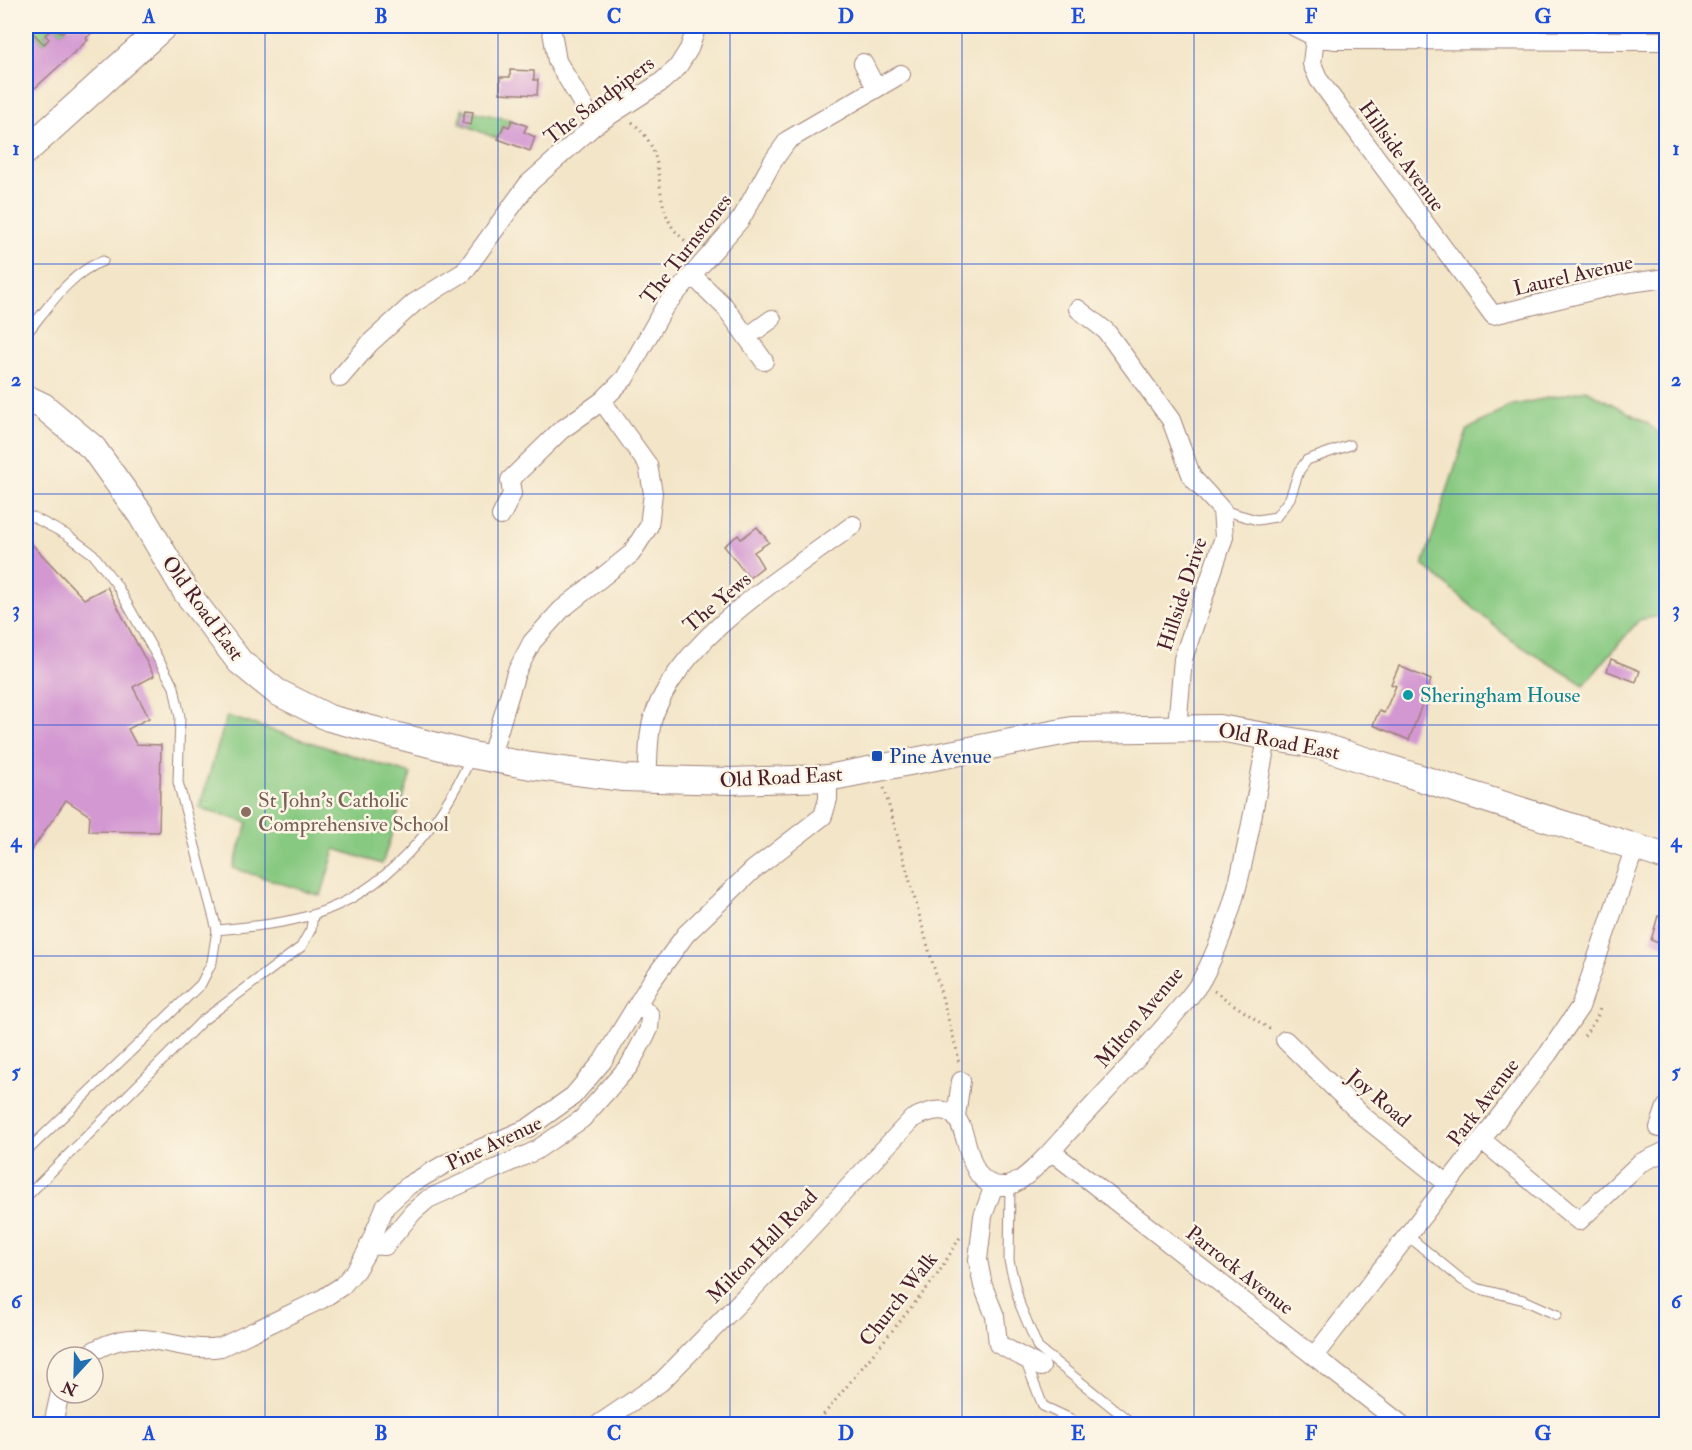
<svg xmlns="http://www.w3.org/2000/svg" width="1692" height="1450" font-family="'IM FELL Double Pica',serif">
<rect width="100%" height="100%" fill="#fcf5e5"/>
<filter id="ink" filterUnits="userSpaceOnUse"><feTurbulence type="fractalNoise" baseFrequency=".0167" numOctaves="2"/><feDisplacementMap in="SourceGraphic" scale="12" xChannelSelector="R" yChannelSelector="G"/><feConvolveMatrix kernelMatrix="1 2 1 2 8 2 1 2 1" color-interpolation-filters="sRGB"/></filter>
<filter id="wash" filterUnits="userSpaceOnUse"><feTurbulence type="fractalNoise" baseFrequency=".008" numOctaves="4" result="noise"/><feDisplacementMap in="SourceGraphic" scale="24" xChannelSelector="R" yChannelSelector="G"/><feGaussianBlur stdDeviation="1.35" result="paint"/><feColorMatrix in="noise" values="0 0 0 0 0 0 0 0 0 0 0 0 0 0 0 0 0 1.4 0 .05"/><feComposite in="paint" operator="in"/></filter>
<g filter="url(#wash)">
<rect width="100%" height="100%" fill="#f3e5c8"/>
<path fill="#87c981" stroke="#687456" stroke-width="1.5" d="M28,26H64L67,29L61,33L54,26L45,35L49,39L44,44Z
M462,109L512,120L509,127L504,125L498,139L460,123Z
M1586,390L1646,422L1666,439V615L1639,620L1584,685L1511,640L1423,565L1467,430L1509,406Z
M227,716L411,774L382,864L335,849L321,896L233,868L248,823L199,808Z"/>
<g id="blocks">
<path fill="#d397d2" d="M26,26L44,44L49,39L45,35L55,26L61,33L67,29L64,26H86L92,33L86,38L88,40L35,88L26,78V52L31,47L26,41Z
M510,70L534,71V80H538L537,95L500,93V77H510Z
M465,111L473,112L471,125L462,123Z
M512,120L527,126L524,132L535,137L530,151L498,139L504,125L509,127Z
M757,527L769,542L754,552L763,567L749,578L724,546L738,535L741,539Z
M26,538L84,599L107,587L154,676L133,687L149,718L128,729L136,744L161,745L159,832L89,831L90,816L66,800L29,854L26,851Z
M1611,659L1640,671L1636,682L1607,671Z
M1399,666L1431,680L1409,740L1373,725L1379,711L1384,713L1396,686L1391,684Z
M1658,916L1666,919V946L1651,940Z"/>
</g>
</g>
<g filter="url(#ink)">
<use href="#blocks" fill-opacity="0" stroke="#9e827a" stroke-width="1.5"/>
<g fill="none" stroke-linecap="round" stroke-linejoin="round">
<defs>
<path id="lane" d="M26,334C48,308 69,273 103,261
M1222,510L1257,520L1276,517L1290,498L1299,471L1307,460L1350,445
M217,930C249,927 282,924 312,915C387,892 440,826 471,757
M26,1152L201,984L212,962L217,930L178,782L180,717L174,687L116,584L93,554L67,535L33,517
M1010,1185L1009,1261L1020,1305L1038,1348L1133,1424
M26,1197L202,1021L301,947L311,929L313,915
M1408,1236L1462,1280L1476,1288L1524,1300L1557,1315
M1025,1360L1043,1406L1071,1419L1074,1424"/>
<path id="street" d="M551,26L557,61L595,125
M1293,26L1315,37L1312,64L1319,80L1493,315L1616,285L1666,278
M1315,37L1336,40L1666,41
M863,63L876,88
M692,275L725,307L764,361
M1078,309L1106,331L1171,420L1192,477L1222,510L1224,537L1183,659L1177,727
M747,337L772,319
M340,378L370,343L414,303L464,272L528,184L595,125L660,83L677,68L689,49L697,26
M501,516L512,494L510,480L560,431L602,401L625,378L665,306L741,219L773,161L788,140L901,74
M490,759L516,673L532,642L561,610L631,554L649,526L653,493L648,465L602,401
M647,779C649,760 647,734 654,715C683,635 786,575 853,525
M1285,1040L1364,1117L1448,1184
M956,1116L961,1081
M1659,1128L1666,1107
M1482,1140L1579,1221L1640,1163L1666,1151
M1051,1151L1401,1424
M994,1185L983,1216L978,1260L983,1286L995,1316L998,1344L1041,1367
M369,1245L385,1246L413,1212L428,1199L535,1151L582,1119L629,1066L649,1029L650,1015L638,1003
M1314,1356L1548,1054L1580,1007L1635,847
M84,1357C141,1318 169,1355 221,1347L322,1299L342,1286L356,1270L366,1253L385,1207L409,1185L445,1164L528,1128L573,1096L602,1062L651,982L686,934L753,870L823,816L828,799V778
M53,1424L60,1393
M599,1424L661,1382L775,1266L912,1119C989,1079 946,1190 1006,1186C1026,1184 1059,1141 1073,1127C1107,1090 1142,1054 1174,1015C1183,1004 1195,992 1202,979C1242,905 1251,817 1268,734"/>
<path id="secondary" d="M26,151L164,26
M26,398L43,406L93,448L141,515L186,592L240,662L277,692L329,718L472,755L531,766L623,778L729,781L828,778L1072,730L1219,728L1321,746L1666,857"/>
</defs>
<use href="#lane" stroke="#9e827a" stroke-width="11"/>
<use href="#street" stroke="#9e827a" stroke-width="20"/>
<use href="#secondary" stroke="#9e827a" stroke-width="28"/>
<path stroke="#9e827a" stroke-width="3" stroke-dasharray="1.5 4.5" stroke-linecap="butt" d="M632,122C669,153 652,185 669,221C674,233 685,240 694,248
M884,788L957,1051L959,1065
M1214,991L1271,1030
M1584,1036L1597,1018L1601,1005
M26,1041L32,1043
M1419,1420L1425,1424
M816,1424L936,1277L962,1234"/>
<use href="#lane" stroke="#fff" stroke-width="9"/>
<use href="#street" stroke="#fff" stroke-width="18"/>
<use href="#secondary" stroke="#fff" stroke-width="26"/>
</g>
</g>
<path fill="none" stroke="#1d4ed8" stroke-width="1.5" stroke-opacity="0.55" d="M265,26V1424M498,26V1424M730,26V1424M962,26V1424M1194,26V1424M1427,26V1424M26,264H1666M26,494H1666M26,725H1666M26,956H1666M26,1186H1666"/>
<circle fill="#0f9aa8" stroke="#fcf5e5" stroke-width="2" cx="1408" cy="695" r="6"/>
<rect fill="#1a4fb4" stroke="#fcf5e5" stroke-width="2" x="871" y="750" width="12" height="12" rx="3"/>
<circle fill="#8d6e63" stroke="#fcf5e5" stroke-width="2" cx="246" cy="812" r="6"/>
<g text-anchor="middle" stroke-width="5" stroke-linejoin="round" paint-order="stroke">
<g font-size="21" fill="#4a1f2b" stroke="#fcf5e5">
<text transform="translate(599 100) rotate(-37)" y="7">The Sandpipers</text>
<text transform="translate(1402 156) rotate(54)" y="7">Hillside Avenue</text>
<text transform="translate(686 249) rotate(-52)" y="7">The Turnstones</text>
<text transform="translate(1573 275) rotate(-13)" y="7">Laurel Avenue</text>
<text transform="translate(1182 594) rotate(-72)" y="7">Hillside Drive</text>
<text transform="translate(717 602) rotate(-40)" y="7">The Yews</text>
<text transform="translate(203 608) rotate(54)" y="7">Old Road East</text>
<text transform="translate(1279 741) rotate(11)" y="7">Old Road East</text>
<text transform="translate(781 777) rotate(-3)" y="7">Old Road East</text>
<text transform="translate(1139 1017) rotate(-50)" y="7">Milton Avenue</text>
<text transform="translate(1379 1098) rotate(41)" y="7">Joy Road</text>
<text transform="translate(1483 1102) rotate(-53)" y="7">Park Avenue</text>
<text transform="translate(494 1143) rotate(-25)" y="7">Pine Avenue</text>
<text transform="translate(762 1246) rotate(-46)" y="7">Milton Hall Road</text>
<text transform="translate(1240 1270) rotate(38)" y="7">Parrock Avenue</text>
<text transform="translate(898 1299) rotate(-52)" y="7">Church Walk</text>
</g>
<g font-size="21" fill="#0d838f" stroke="#fcf5e5" text-anchor="start">
<text x="1420" y="702">Sheringham House</text>
</g>
<g font-size="21" fill="#164399" stroke="#fcf5e5" text-anchor="start">
<text x="889" y="763">Pine Avenue</text>
</g>
<g font-size="21" fill="#785e54" stroke="#fcf5e5" text-anchor="start">
<text x="258" y="807">St John's Catholic<tspan x="258" dy="24">Comprehensive School</tspan></text>
</g>
</g>
<rect width="1692" height="1450" fill="none" stroke="#fcf5e5" stroke-width="66"/>
<g transform="translate(75 1375) rotate(202)"><circle r="28" fill="#fcf5e5" stroke="#b59f9b" stroke-width="1.5"/>
<path d="M0-4.5L10 22L0 15L-10 22Z" fill="#1f6fb2"/>
<text y="-9" font-size="16" font-weight="bold" text-anchor="middle" fill="#4a1f2b">N</text>
</g>
<rect x="33" y="33" width="1626" height="1384" fill="none" stroke="#1d4ed8" stroke-width="2"/>
<g font-size="20" text-anchor="middle" font-weight="bold" fill="#1d4ed8">
<text x="149" y="23">A</text>
<text x="381" y="23">B</text>
<text x="614" y="23">C</text>
<text x="846" y="23">D</text>
<text x="1078" y="23">E</text>
<text x="1311" y="23">F</text>
<text x="1543" y="23">G</text>
<text x="16" y="155">1</text>
<text x="1676" y="155">1</text>
<text x="16" y="386">2</text>
<text x="1676" y="386">2</text>
<text x="16" y="616">3</text>
<text x="1676" y="616">3</text>
<text x="16" y="847">4</text>
<text x="1676" y="847">4</text>
<text x="16" y="1078">5</text>
<text x="1676" y="1078">5</text>
<text x="16" y="1308">6</text>
<text x="1676" y="1308">6</text>
<text x="149" y="1440">A</text>
<text x="381" y="1440">B</text>
<text x="614" y="1440">C</text>
<text x="846" y="1440">D</text>
<text x="1078" y="1440">E</text>
<text x="1311" y="1440">F</text>
<text x="1543" y="1440">G</text>
</g>
</svg>
